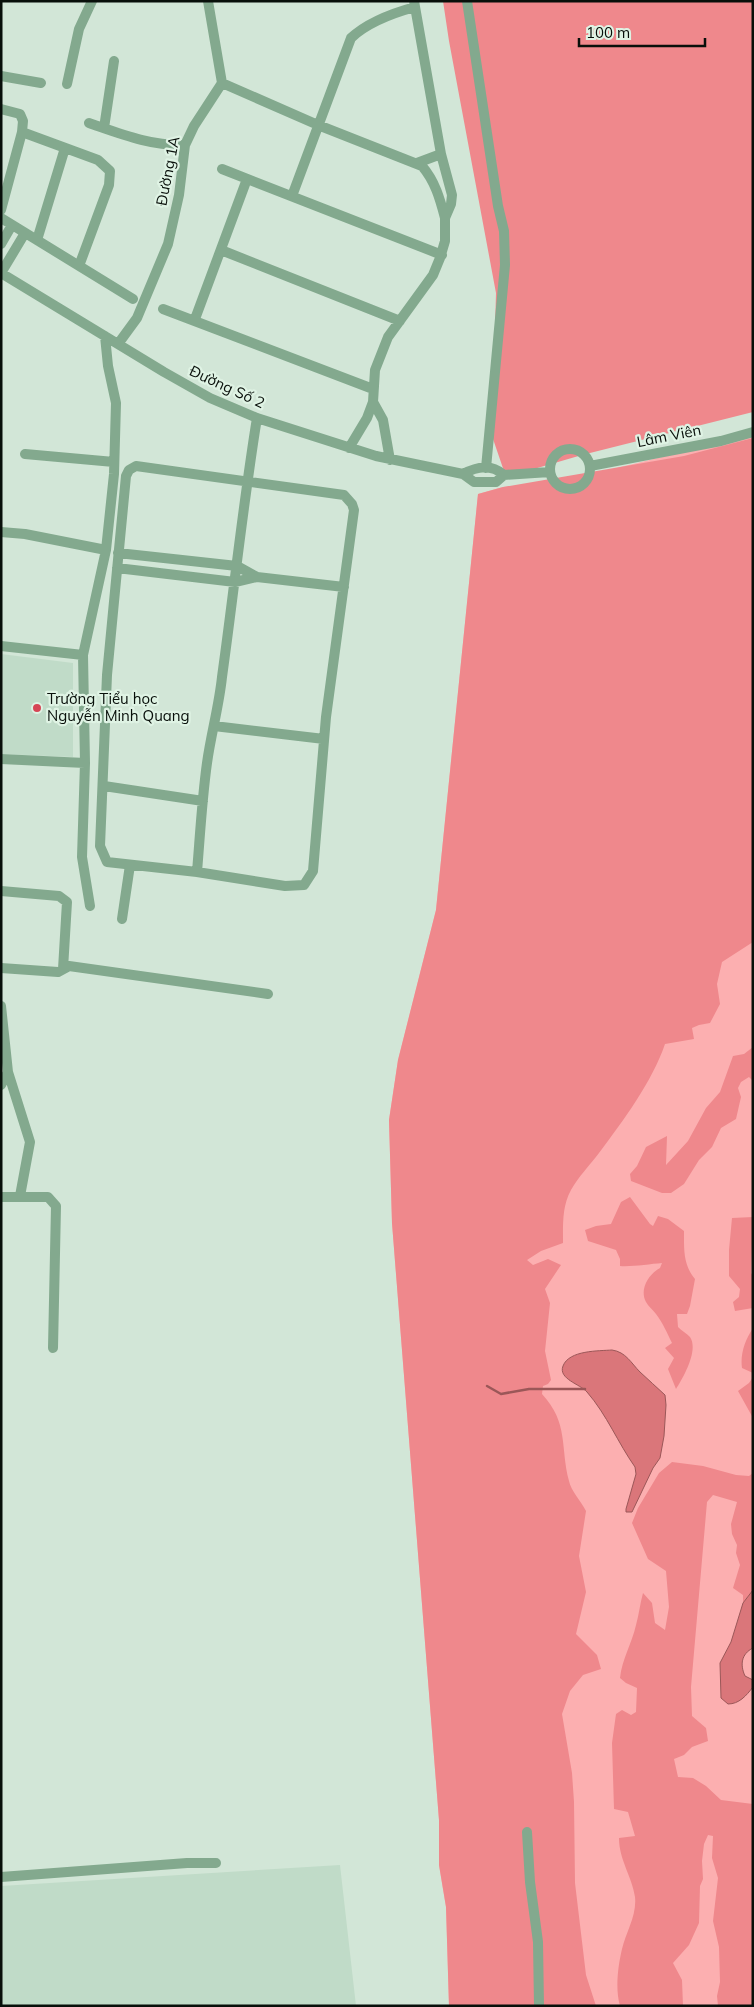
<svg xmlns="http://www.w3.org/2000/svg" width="754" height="2007" font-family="Mulish,sans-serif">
<rect width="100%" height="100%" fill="#d2e6d7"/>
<path fill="#c0dbc8" d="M1,654L73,663V757L1,754Z
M340,1865L356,2006H1V1886Z"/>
<path fill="#fcafb0" d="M753,435V2006H449L446,1907L439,1865V1820L392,1223L389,1120L398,1060L436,910L478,494L503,487L538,484L608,470Z"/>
<path fill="#ef888c" d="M443,1H753V412L582,455L506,477L492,436L496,293L449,41Z
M753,438V942L722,962L717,984L720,1004L710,1023L699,1025L692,1028L694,1039L665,1044C652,1082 623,1121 599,1153C590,1165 578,1177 571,1190C562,1206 563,1225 563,1243L541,1251L527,1260L533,1265L548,1259L561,1265L545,1289L550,1303L545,1351L551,1380L548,1384L543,1386L542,1394C569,1423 560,1447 569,1481C571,1491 581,1501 586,1511L579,1556L586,1592L576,1634L597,1655L601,1669L583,1675L570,1691L562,1714L572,1773L574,1802L575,1883L586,1975L596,2006H449L446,1907L439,1865V1820L392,1223L389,1120L398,1060L436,910L478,494L503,487L684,456Z
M753,1047V1081L749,1077L741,1082L738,1088L741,1097L736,1119L721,1128L712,1147L699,1160L684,1184L671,1193H662L631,1181L630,1174L637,1166L646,1147L667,1136L666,1165L688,1141L706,1108L720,1092L733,1056L744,1054Z
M630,1197L650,1224L653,1226L658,1216L668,1219L684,1231C684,1249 683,1265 695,1279L690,1306L687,1314H677L678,1327C681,1330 687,1334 690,1337C699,1350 683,1378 676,1389L668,1369L674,1358L665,1348L672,1343C667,1333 663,1323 656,1314C653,1310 648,1306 646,1302C639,1289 649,1274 660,1268L662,1263C650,1264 631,1267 620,1266V1259L616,1250L588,1241L585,1230L596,1226L611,1224L621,1202Z
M753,1217L751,1273L753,1276V1308L735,1311L733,1302L739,1297L740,1289L729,1276V1250L732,1218Z
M753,1328V1373L742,1368C740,1354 745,1340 753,1328Z
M753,1377V1418L738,1391L749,1383Z
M672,1462L703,1466L736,1475L749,1476L753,1473V1590L743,1603V1595L733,1588L740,1565L736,1553L737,1545L732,1534L731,1524L737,1502L713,1495L707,1502L691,1687L692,1716L706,1728L708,1741L692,1747L684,1755L674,1759L678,1777L693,1778L706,1786L721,1800L753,1804V2006H718L717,1996L720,1982L719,1947L713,1921L718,1878L712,1858L713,1836L708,1835L704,1844L702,1861L703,1879L700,1886L699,1923L689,1945L673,1963L682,1980L683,2006H620C615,1989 618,1966 622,1949C626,1932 637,1915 635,1897C632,1876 619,1860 619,1838L635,1836L628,1812L614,1809L612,1743L616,1714L622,1710L631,1715L636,1712L637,1688L626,1683L620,1678C622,1659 632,1643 636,1625C639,1614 640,1604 643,1593L652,1603L655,1623L665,1630L669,1607L666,1571L648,1559L632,1523L638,1508L659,1473Z"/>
<path fill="#da767a" stroke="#9b5758" d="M612,1350C626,1352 631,1363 640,1372C648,1380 657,1387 665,1395L666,1405L664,1436L660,1458L653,1468L632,1512H626V1509L636,1474L635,1467C618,1443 607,1415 587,1392C580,1384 558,1379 563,1366C569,1350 599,1351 612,1350Z
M753,1590V1648C741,1654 740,1665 745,1676L753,1680V1687C746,1696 739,1704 728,1704L721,1698L720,1663L731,1642L743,1603Z"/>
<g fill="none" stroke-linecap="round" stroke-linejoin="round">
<path stroke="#9b5758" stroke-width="2.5" d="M487,1386L501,1394L529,1389H585"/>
<path stroke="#83a98e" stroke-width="10" d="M467,1L498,206L504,231L505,265L486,468
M1,76L41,83
M222,83L318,125L422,166C435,181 440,199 445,218
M67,84L79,29L92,1
M1,109L20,114L23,121L22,132L1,210
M89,123C121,134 151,146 185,145
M104,128L114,61
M22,132L98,160L110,171L109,185L79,266
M417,163L441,154
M222,169L442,255
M292,196L351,38C368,22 393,13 415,7
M1,218L133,299
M37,240L65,148
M1,244L12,225
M221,250L400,321
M1,273L164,372L210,398L257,418L376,456L463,474L474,482H496L504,475L550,472
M1,273L25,233
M163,309L373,389
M195,319L247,179
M118,344L137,318L168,244L179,195L185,145L194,126L222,83L208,1
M373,402L383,420L390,460
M349,448L367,418L373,402L375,370L388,337L433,275L440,258L445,241V218L451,204L452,195L441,154L414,1
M550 469a20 20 0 1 1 40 0a20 20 0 1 1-40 0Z
M25,454L114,462
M590,466L721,441L753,432
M463,474C478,466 491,464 504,475
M1,532L25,534L106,550
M118,553L237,566L257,577
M117,568L235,582L257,577L344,587
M1,646L83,655
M214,726L324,739
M1,759L85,763
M104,786L203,801
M197,872L285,886L304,885L313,871L326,717L354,510L352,504L344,495L136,466L129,470L126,476L107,675L100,846L107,862L197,872C200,836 202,799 207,763C211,734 219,706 222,677C234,591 243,504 257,418
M1,891L59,896L67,902L63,969
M90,906L82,857L85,763L83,655L106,550L114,474L116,403L108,366L105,336
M122,919L130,865
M1,968L58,972L69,966L268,994
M1,1006L8,1072L1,1085
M8,1072L30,1142L20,1196
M1,1197H48L56,1206L53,1348
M527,1832L530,1882L538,1942L539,2006
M1,1877L187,1863H216"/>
</g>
<circle fill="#d64555" stroke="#dff3e4" stroke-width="2" cx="37" cy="708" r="5"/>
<g text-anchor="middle" stroke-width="4.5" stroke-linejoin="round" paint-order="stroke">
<g font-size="15" fill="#080f0a" stroke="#dff3e4">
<text transform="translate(168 171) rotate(-79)" y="5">Đường 1A</text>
<text transform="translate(227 387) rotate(25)" y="5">Đường Số 2</text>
<text transform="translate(669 436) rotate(-11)" y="5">Lâm Viên</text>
</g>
<g font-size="15" fill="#080f0a" stroke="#dff3e4" text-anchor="start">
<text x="47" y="704">Trường Tiểu học<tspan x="47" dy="17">Nguyễn Minh Quang</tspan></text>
</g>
</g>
<rect width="754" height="2007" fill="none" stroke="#080f0a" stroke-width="5"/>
<path d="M579 38v8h126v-8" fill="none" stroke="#080f0a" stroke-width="2.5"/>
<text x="586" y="38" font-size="15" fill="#080f0a" stroke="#dff3e4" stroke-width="4" paint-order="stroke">100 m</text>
</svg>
